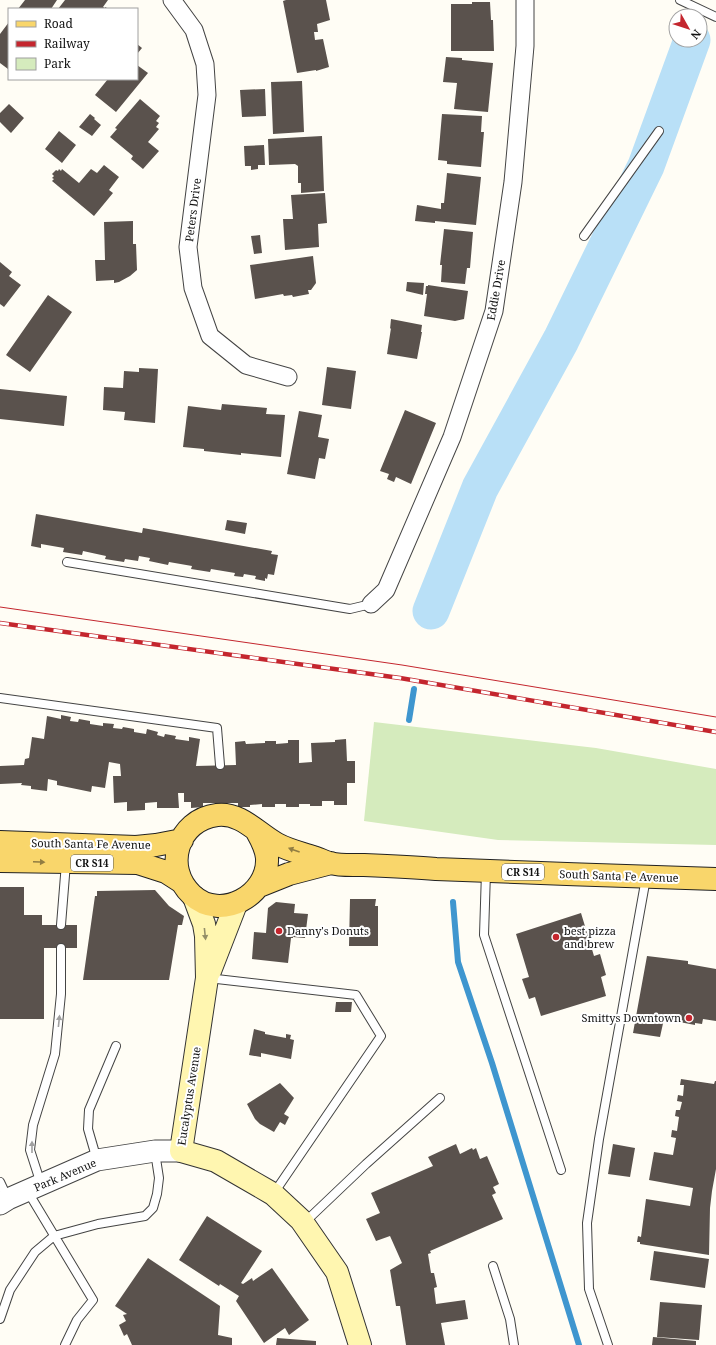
<svg xmlns="http://www.w3.org/2000/svg" width="716" height="1345" font-family="'Noto Serif',serif">
<rect width="100%" height="100%" fill="#fffdf5"/>
<path fill="#d5ebbd" d="M374,722L596,748L716,769V845L498,840L364,821Z"/>
<g fill="none" stroke-linecap="round" stroke-linejoin="round">
<path stroke="#3f96cf" stroke-width="6" d="M409,720L414,689
M453,902L458,962L492,1063L579,1345"/>
<path stroke="#b9e0f7" stroke-width="37" d="M431,611L480,488L561,340L646,166L692,40"/>
</g>
<path fill="#5a524d" d="M25,0H57L51,9H18Z
M65,0H108L103,7L105,8V7L109,9H58Z
M286,0H326L330,20L317,24L318,32H314L315,40L323,39L329,67L316,71V70L297,73L283,1Z
M472,2H490L491,20H493L494,51H451V4H472Z
M9,22V67L8,69L0,63V34Z
M137,44L142,48L137,54Z
M446,57L462,58V60L493,63L488,112L454,109L457,83L443,82Z
M137,65L148,73L116,112L95,95L108,79H137Z
M302,81L304,132L273,134L271,82Z
M265,89L266,116L242,117L240,90Z
M140,99L160,116L156,121L159,123L156,127L159,129L148,142L159,151L143,169L131,159L133,156L110,137L117,129L115,128Z
M9,104L24,118L11,133L0,122V113Z
M90,114L95,118L94,119L101,125L92,136L79,127Z
M442,114L482,116L481,132H484L481,167L447,164V161L438,160Z
M59,131L76,145L62,163L45,149Z
M322,136L324,191L301,193V183H298V166L295,164L269,165L268,139Z
M264,145L265,165H258V169L251,170V166H245L244,146Z
M104,165L119,177L109,190L113,193L94,216L52,181L54,179L52,178L54,176L52,174L56,170L58,171L59,169L61,171L62,169L79,183L91,169L97,173Z
M447,173L481,177L476,225L435,221V223L415,221L417,205L441,209V203H444Z
M325,193L327,223L318,224L319,247L285,250L283,219H293L291,195Z
M133,221V244H136L137,270L130,276L119,282L114,283V280L96,281L95,260H105L104,222Z
M444,229L473,232L470,268H467L465,284L441,282L442,265H440Z
M260,235L262,253L254,254L251,236Z
M313,256L316,283L311,290H308L309,294L293,297L292,295L284,296L283,294L255,299L250,265Z
M0,262L12,272L9,276L21,285L4,307L0,304Z
M407,282L424,283L423,295L406,291Z
M428,285L468,291L464,319L455,321L424,316L427,294H425L426,286H428Z
M48,295L72,312L30,372L6,355Z
M391,319L422,325L421,332H422L417,359L387,354L391,328L390,329Z
M327,367L356,371L351,409L322,405Z
M139,368L158,369L155,423L124,420L125,412L103,410L104,387L123,388L124,371L139,372Z
M0,389L67,396L64,426L0,419Z
M222,404L267,408L266,414L285,415L281,457L241,453V455L204,451V449L183,447L188,406L221,410Z
M405,410L436,423L411,484L396,477L394,482L387,479L389,474L380,471Z
M299,411L322,415L318,437L329,439L325,459L319,458L315,479L287,474Z
M36,514L142,533L143,528L272,551L271,554L278,555L274,575L268,574L267,579L265,578V581L255,579L256,576L244,574L243,577L234,576L235,573L211,569L210,572L191,569L192,566L169,562L168,565L149,561L150,558L139,556L138,561L125,559L124,562L105,559L106,556L83,551L82,555L63,552L64,548L41,544V548L31,546Z
M227,520L247,523L245,534L225,530Z
M61,715L71,717L70,721L78,722L79,719L90,721V724L103,726V723L114,724L113,728L122,729L123,727L134,729V732L146,734L147,729L158,732L157,735L164,737L165,734L176,736L175,739L189,741V737L200,739L196,766L236,765L235,742L245,741L246,744L265,743V741H276V744L288,743V740H299V763L312,762L311,743L335,742V740L346,739L347,761H355V783H347V805H334V801H322V806H310V804H299V807H286V804H275V807H262V804L250,805V807H238V803H227V808H215V803H203V807L191,808V802H184V793H178L179,808H157V802L145,803V810L127,811V802L114,803L113,776H121L120,764L109,762L105,788L92,786L91,792L57,785V781L48,779L47,791L31,789V786L21,785L22,783L0,784V766L24,765L25,759L29,758L32,737L44,739L47,716L61,719Z
M0,887H24V915H42V925H77V948H44V1019H0Z
M155,890L169,906L184,916L182,925H178L169,980H83L95,896H97V891Z
M350,899H376L375,906H378V946H349Z
M276,902L295,904L294,913L308,914L305,938L293,937V938H291L288,963L252,959L254,932L266,933L268,908Z
M581,913L594,956L600,954L606,975L601,977L606,996L541,1016L535,997L529,999L522,979L529,977L516,934Z
M647,956L688,961V964L716,969V1021L703,1019L702,1024L695,1023V1025L664,1019L660,1037L633,1033Z
M336,1002H352L351,1012H335Z
M254,1029L265,1032V1034L286,1038V1034L291,1035L290,1039L294,1040L291,1059L261,1053V1057L249,1055Z
M681,1079L714,1084L715,1081H716V1169L712,1191L710,1208L709,1255L640,1244V1242H637L638,1236L641,1237L646,1199L690,1206L693,1188L649,1180L654,1152L673,1155L676,1138L671,1137L672,1130L677,1131L679,1117L675,1116L676,1110H680L682,1102L677,1101L678,1095L683,1096L684,1085H680Z
M280,1083L294,1098L284,1114L289,1117L285,1125L280,1122L274,1132L260,1124L255,1119L247,1104Z
M456,1144L460,1154L472,1148L473,1150L476,1148L480,1159L487,1156L499,1184L493,1187L496,1193L492,1195L503,1219L430,1251L431,1253L428,1254L431,1273H434L437,1287L434,1288L436,1304L465,1300L468,1319L441,1323L445,1345H406L400,1306H396L390,1270L402,1263L390,1236L376,1241L366,1219L380,1213L371,1193L433,1166L428,1157Z
M613,1144L635,1148L630,1177L608,1174Z
M207,1216L262,1251L241,1283L243,1284L252,1278L253,1281L272,1268L309,1320L289,1335L285,1328L264,1343L236,1301L239,1296L220,1284L219,1286L179,1260Z
M654,1251L709,1259L705,1288L650,1280Z
M148,1258L220,1306L218,1335L232,1338V1345H132L127,1334L124,1336L119,1325L126,1321L123,1315L127,1314L115,1306Z
M660,1302L702,1305L699,1340L657,1337Z
M653,1337L696,1341V1345H652Z
M277,1338L316,1341V1345H276Z"/>
<g fill="none" stroke-linecap="round" stroke-linejoin="round">
<defs>
<path id="service" d="M680,0L716,17
M584,236L659,131
M67,562L350,609L371,604
M0,698L217,728L220,765
M486,872L484,935L561,1170
M61,925L66,863
M208,978L356,995L381,1036L274,1193
M97,1160L88,1129L89,1110L116,1046
M0,1182L8,1199
M41,1184L30,1150L33,1125L55,1054L61,994V948
M28,1192L93,1300L77,1320L65,1345
M304,1223L366,1164L440,1098
M493,1266L510,1319L514,1345
M0,1319L10,1290L35,1252L54,1236L98,1224L145,1216L153,1208L157,1194L159,1178L155,1152
M608,1345L589,1289L587,1223L599,1139L646,878"/>
<path id="minor" d="M172,0L194,30L205,64L207,95L188,247L193,288L210,336L246,365L288,377
M371,604L386,590L452,437L494,311L513,182L525,46V0"/>
<path id="tertiary" d="M0,1204L8,1199L97,1160L155,1151H181"/>
<path id="secondary" d="M194,897L204,924L206,936L207,978L181,1151L216,1161L273,1194L301,1220L337,1272L360,1345
M210,971L236,904"/>
<path id="primary" d="M256,830C261,839 266,847 267,858C269,895 221,922 192,895C163,868 177,820 217,815C241,812 258,834 277,844C288,850 301,853 313,857C318,858 324,862 330,863C341,866 353,865 364,865C388,866 412,867 436,869C529,873 623,876 716,879
M0,842L136,847L156,845L182,840
M0,861L138,863L166,872L180,881
M259,886L289,874L331,863"/>
</defs>
<use href="#service" stroke="#444" stroke-width="10"/>
<use href="#minor" stroke="#444" stroke-width="19"/>
<use href="#tertiary" stroke="#444" stroke-width="23"/>
<use href="#secondary" stroke="#333" stroke-width="24"/>
<use href="#primary" stroke="#222" stroke-width="24"/>
<use href="#service" stroke="#fff" stroke-width="8"/>
<use href="#minor" stroke="#fff" stroke-width="17"/>
<use href="#tertiary" stroke="#fff" stroke-width="21"/>
<use href="#secondary" stroke="#fff6b0" stroke-width="22"/>
<use href="#primary" stroke="#f9d66b" stroke-width="22"/>
<path stroke="#c4262e" stroke-width="1" d="M0,607L402,665L716,717"/>
<defs>
<path id="rail" d="M0,623L400,678L716,732"/>
</defs>
<use href="#rail" stroke="#c4262e" stroke-width="4.5"/>
<use href="#rail" stroke="#fff" stroke-width="3" stroke-dasharray="9" stroke-linecap="butt"/>
</g>
<defs><path id="oneway-solid" d="M-6-.8H1V-3.2L6.5 0L1 3.2V.8H-6Z"/></defs>
<g fill="#917d42">
<use href="#oneway-solid" transform="translate(294 850) rotate(-160)"/>
<use href="#oneway-solid" transform="translate(39 862) rotate(2)"/>
</g>
<use fill="#948f68" href="#oneway-solid" transform="translate(205 934) rotate(84)"/>
<g fill="#a0a0a0">
<use href="#oneway-solid" transform="translate(59 1021) rotate(-84)"/>
<use href="#oneway-solid" transform="translate(32 1147) rotate(-90)"/>
</g>
<g fill="#c4262e" stroke="#fff" stroke-width="1.5">
<circle cx="279" cy="931" r="4"/>
<circle cx="556" cy="937" r="4"/>
<circle cx="689" cy="1018" r="4"/>
</g>
<g text-anchor="middle" stroke-width="4" stroke-linejoin="round" paint-order="stroke">
<g fill="#fff" stroke="#585858" stroke-width="1">
<rect x="71" y="855" width="42" height="16" rx="3"/>
<rect x="502" y="864" width="42" height="16" rx="3"/>
</g>
<g font-size="10" font-weight="bold" fill="#111">
<text x="92" y="867">CR S14</text>
<text x="523" y="876">CR S14</text>
</g>
<g font-size="11" fill="#111" stroke="#fff">
<text transform="translate(193 210) rotate(-83)" y="4">Peters Drive</text>
<text transform="translate(496 290) rotate(-80)" y="4">Eddie Drive</text>
<text transform="translate(91 844) rotate(1)" y="4">South Santa Fe Avenue</text>
<text transform="translate(619 876) rotate(2)" y="4">South Santa Fe Avenue</text>
<text transform="translate(189 1096) rotate(-81)" y="4">Eucalyptus Avenue</text>
<text transform="translate(65 1175) rotate(-23)" y="4">Park Avenue</text>
</g>
<g font-size="11" fill="#111" stroke="#fff" text-anchor="start">
<text x="287" y="935">Danny's Donuts</text>
<text x="564" y="935">best pizza<tspan x="564" dy="13">and brew</tspan></text>
<text x="681" y="1022" text-anchor="end">Smittys Downtown</text>
</g>
</g>
<rect x="8" y="8" width="130" height="72" fill="#ffffff" stroke="#a0a0a0"/>
<rect x="16" y="21" width="20" height="6" fill="#f9d66b" stroke="#a0a0a0"/>
<text x="44" y="28" font-size="12" fill="#111111">Road</text>
<rect x="16" y="41" width="20" height="6" fill="#c4262e" stroke="#a0a0a0"/>
<text x="44" y="48" font-size="12" fill="#111111">Railway</text>
<rect x="16" y="58" width="20" height="12" fill="#d5ebbd" stroke="#a0a0a0"/>
<text x="44" y="68" font-size="12" fill="#111111">Park</text>
<g transform="translate(688 28) rotate(129)"><circle r="19" fill="#ffffff" stroke="#a0a0a0"/>
<path d="M0-3L7 15L0 10L-7 15Z" fill="#c4262e"/>
<text y="-6" font-size="11" font-weight="bold" text-anchor="middle" fill="#111111">N</text>
</g>
</svg>
